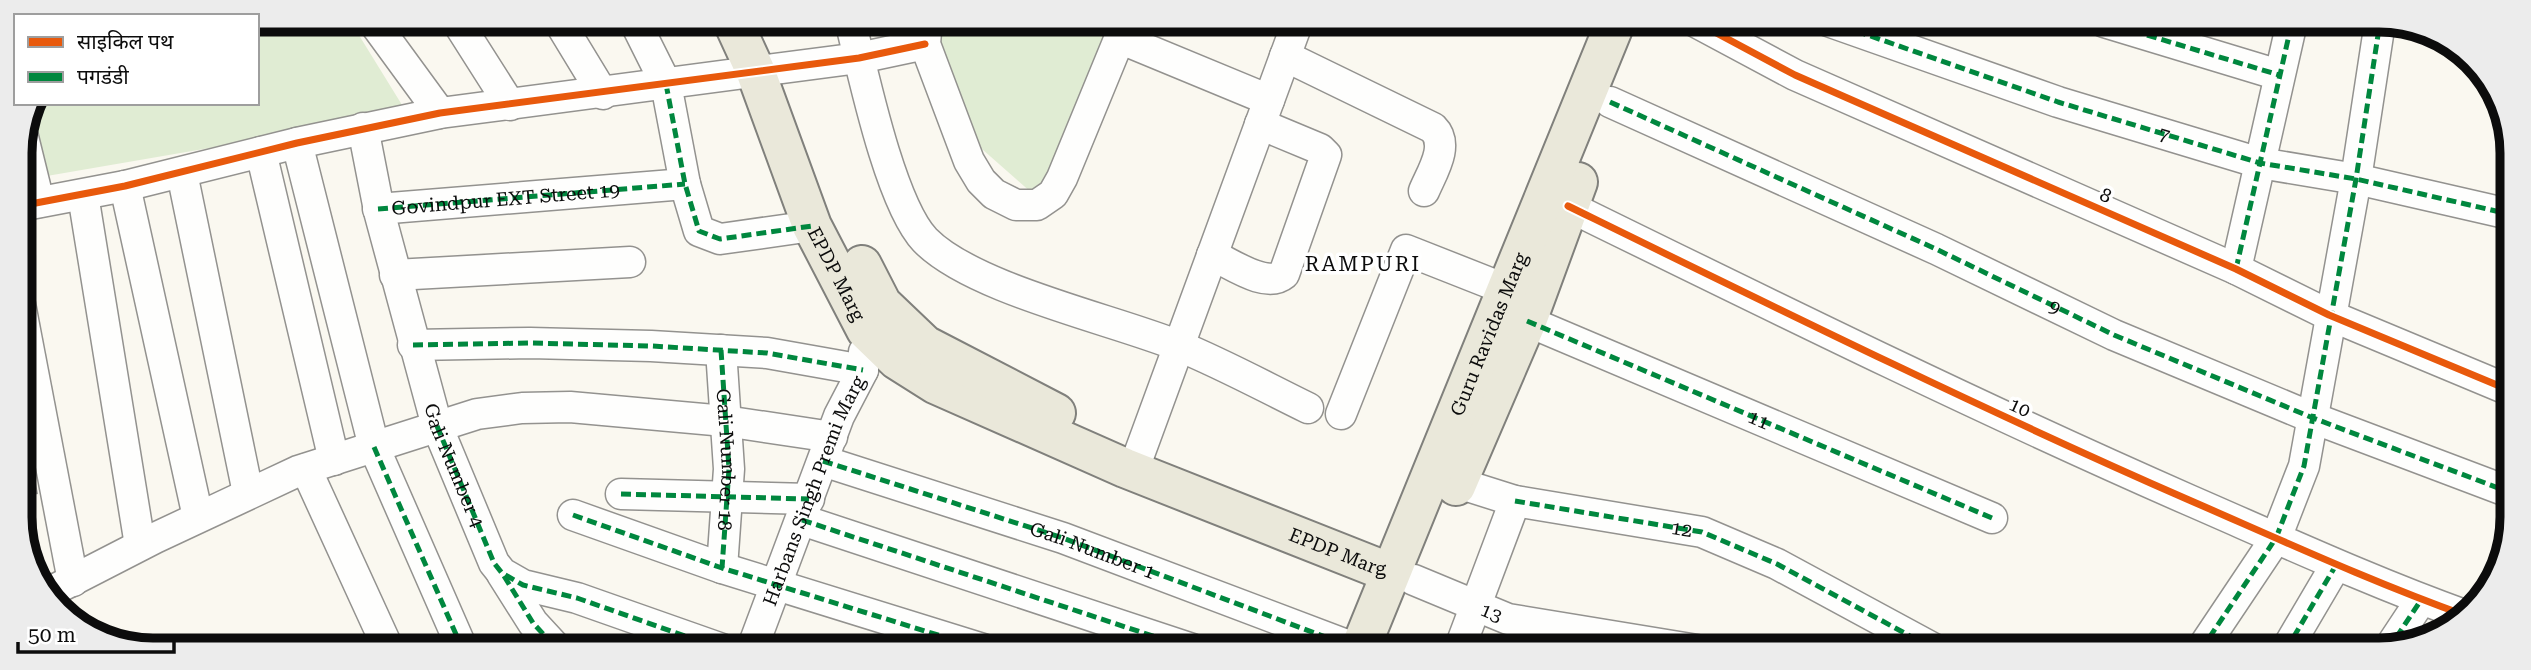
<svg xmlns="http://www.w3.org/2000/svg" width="2531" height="670" font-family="'Roboto Serif','Noto Sans Devanagari',serif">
<rect width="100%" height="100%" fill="#faf8f0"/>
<path fill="#e0ecd3" d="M257,19H349L415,126L279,136L41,177L30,121L38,103H257Z
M938,20H1115L1041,201L974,142L945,89Z"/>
<path fill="#9c9a96" d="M29,445L38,494L22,497L21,446Z"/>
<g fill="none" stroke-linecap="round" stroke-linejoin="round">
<defs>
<g id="minor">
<path d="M372,20L440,113"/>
<path d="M456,20L510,105"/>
<path d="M558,20L603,94"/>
<path d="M634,20L666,84L685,184L699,231L720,239L812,226"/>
<path d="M850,20C863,73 890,203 925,240C973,289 1112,319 1179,346C1223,364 1265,387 1308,408"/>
<path d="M927,20L925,44L969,161L981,181L994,194L1016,205H1037L1053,194L1062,178L1127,20"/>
<path d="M1694,21L1795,75L2236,269L2329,315L2509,390"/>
<path id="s1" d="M1828,21L2058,102L2260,163L2356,179L2509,214"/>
<path d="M2104,22L2279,75"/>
<path d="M1119,38L1269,100"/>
<path d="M1285,56L1433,128C1450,145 1432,172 1424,191"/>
<path id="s2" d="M1610,102L1936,249L2114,335L2313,418L2509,492"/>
<path id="s3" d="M363,128L380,215L437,426L494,563L502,573L523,585L577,598L722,649"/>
<path d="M23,137L39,202"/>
<path d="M297,143L374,447L462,648"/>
<path d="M261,152L334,460"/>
<path d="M182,173L248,493"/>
<path d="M125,186L198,517"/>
<path d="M83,195L140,545"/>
<path d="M20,206L125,186L297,143L440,113L859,58L925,44"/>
<path d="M1568,206C1774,307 1979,408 2189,500C2281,540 2372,582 2467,616"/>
<path d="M378,209L685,184"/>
<path d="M1212,255C1232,264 1266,289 1284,274L1326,155L1320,149L1260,124"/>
<path d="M2236,269L2292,22"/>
<path d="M395,275L630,262"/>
<path d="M20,304L73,581"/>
<path id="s4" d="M1527,321L1992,518"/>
<path d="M413,345L530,343L651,346L767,353L863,370"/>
<path id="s5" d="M721,350L729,469L722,568"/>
<path d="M1341,414L1406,250L1505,289"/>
<path d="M823,461L1063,538L1357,649"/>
<path d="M306,469L388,648"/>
<path d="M1133,471L1298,21"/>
<path id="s6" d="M1458,483L1515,501L1702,532L1777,564L1936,650"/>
<path d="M621,494L809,499"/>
<path d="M573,515L722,568L983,649"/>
<path d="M802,520L1192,649"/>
<path d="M502,574L533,623L557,649"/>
<path id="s7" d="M1414,580L1508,619L1697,650"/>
<path d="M48,593L155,538L298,471L477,414L522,408L570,407L725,421L832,437"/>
<path id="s8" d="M752,649L839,416L863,370L864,352"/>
<path d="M1459,650L1515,501"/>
<path d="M2201,650L2276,538L2304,466L2356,179L2380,22"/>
<path d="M2286,650L2336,565"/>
<path d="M2388,650L2421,600"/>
</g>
<g id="major">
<path id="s9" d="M732,20L755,70L812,226L866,330L897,360L935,384L1125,468L1378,568H1392"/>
<path d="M862,265L882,304L925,345L1056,413"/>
<path d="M1456,486L1527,321L1578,182"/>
<path id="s10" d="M1360,649L1616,21"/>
</g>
</defs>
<use href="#minor" stroke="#93928f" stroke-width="33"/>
<use href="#major" stroke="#80807c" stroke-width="42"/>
<use href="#minor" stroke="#fefefd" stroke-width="30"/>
<use href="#major" stroke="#eae8da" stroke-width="38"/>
<g stroke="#00873e" stroke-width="5" stroke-dasharray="10 5" stroke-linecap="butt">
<path d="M1828,21L2058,102L2260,163L2356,179L2509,214"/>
<path d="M2104,22L2279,75"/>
<path d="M666,84L685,184L699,231L720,239L812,226"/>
<path d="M1610,102L1936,249L2114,335L2313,418L2509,492"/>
<path id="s11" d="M378,209L685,184"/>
<path d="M2236,269L2292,22"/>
<path d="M1527,321L1992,518"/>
<path d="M413,345L530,343L651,346L767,353L863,370"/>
<path d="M721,350L729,469L722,568"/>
<path d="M437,426L494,563L502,573L523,585L577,598L722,649"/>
<path d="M374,447L462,648"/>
<path id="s12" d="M823,461L1063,538L1357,649"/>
<path d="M621,494L809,499"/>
<path d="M1515,501L1702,532L1777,564L1936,650"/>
<path d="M573,515L722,568L983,649"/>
<path d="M802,520L1192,649"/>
<path d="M504,576L533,623L557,649"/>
<path d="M2201,650L2276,538L2304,466L2356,179L2380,22"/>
<path d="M2286,650L2336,565"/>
<path d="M2388,650L2421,600"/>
</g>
<defs>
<path id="cycleway" d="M1694,21L1795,75L2236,269L2329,315L2509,390
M20,206L125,186L297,143L440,113L859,58L925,44
M1568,206C1774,307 1979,408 2189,500C2281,540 2372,582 2467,616"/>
</defs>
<use href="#cycleway" stroke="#fff" stroke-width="11"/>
<use href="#cycleway" stroke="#e8590c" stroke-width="7"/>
</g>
<g text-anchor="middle" stroke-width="7" stroke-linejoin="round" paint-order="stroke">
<g font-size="19" fill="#0c0c0c" stroke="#fff">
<text dy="7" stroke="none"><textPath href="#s1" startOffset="355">7</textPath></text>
<text transform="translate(2106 195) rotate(24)" y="7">8</text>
<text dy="7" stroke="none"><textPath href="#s11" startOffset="128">Govindpur EXT Street 19</textPath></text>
<text dy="7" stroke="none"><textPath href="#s9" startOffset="275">EPDP Marg</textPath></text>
<text dy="7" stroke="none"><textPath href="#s2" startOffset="490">9</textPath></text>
<text dy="7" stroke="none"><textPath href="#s10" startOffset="340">Guru Ravidas Marg</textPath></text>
<text transform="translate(2020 407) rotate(25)" y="7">10</text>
<text dy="7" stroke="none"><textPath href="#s4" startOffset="252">11</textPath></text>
<text dy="7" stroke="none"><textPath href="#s5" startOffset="110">Gali Number 18</textPath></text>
<text dy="7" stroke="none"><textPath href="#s3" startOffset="350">Gali Number 4</textPath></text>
<text dy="7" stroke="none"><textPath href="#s8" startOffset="170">Harbans Singh Premi Marg</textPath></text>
<text dy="7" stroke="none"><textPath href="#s6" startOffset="229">12</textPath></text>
<text dy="7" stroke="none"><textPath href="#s9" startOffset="863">EPDP Marg</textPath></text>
<text dy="7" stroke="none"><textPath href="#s12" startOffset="284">Gali Number 1</textPath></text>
<text dy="7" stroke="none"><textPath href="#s7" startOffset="84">13</textPath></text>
</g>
<g font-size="21" letter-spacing="2" fill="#0c0c0c" stroke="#fff">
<text x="1363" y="271">RAMPURI</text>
</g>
</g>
<path d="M0 0H2531V670H0ZM153 32H2379A121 121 0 0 1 2500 153V517A121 121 0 0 1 2379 638H153A121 121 0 0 1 32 517V153A121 121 0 0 1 153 32Z" fill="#ececec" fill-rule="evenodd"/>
<path fill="none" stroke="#0c0c0c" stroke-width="9" d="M153 32H2379A121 121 0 0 1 2500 153V517A121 121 0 0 1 2379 638H153A121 121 0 0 1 32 517V153A121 121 0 0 1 153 32Z"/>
<rect x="14" y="14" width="245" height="91" fill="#ffffff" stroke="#9e9e9e" stroke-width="2"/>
<rect x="28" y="37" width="35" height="10" fill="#e8590c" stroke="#9e9e9e" stroke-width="2"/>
<text x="77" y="49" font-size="21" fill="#0c0c0c">साइकिल पथ</text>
<rect x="28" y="72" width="35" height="10" fill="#00873e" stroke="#9e9e9e" stroke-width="2"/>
<text x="77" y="84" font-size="21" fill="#0c0c0c">पगडंडी</text>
<path d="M18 642v10h156v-10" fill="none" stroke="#0c0c0c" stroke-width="3.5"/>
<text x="28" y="642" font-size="21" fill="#0c0c0c" stroke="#ffffff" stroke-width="5" paint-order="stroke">50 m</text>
</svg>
